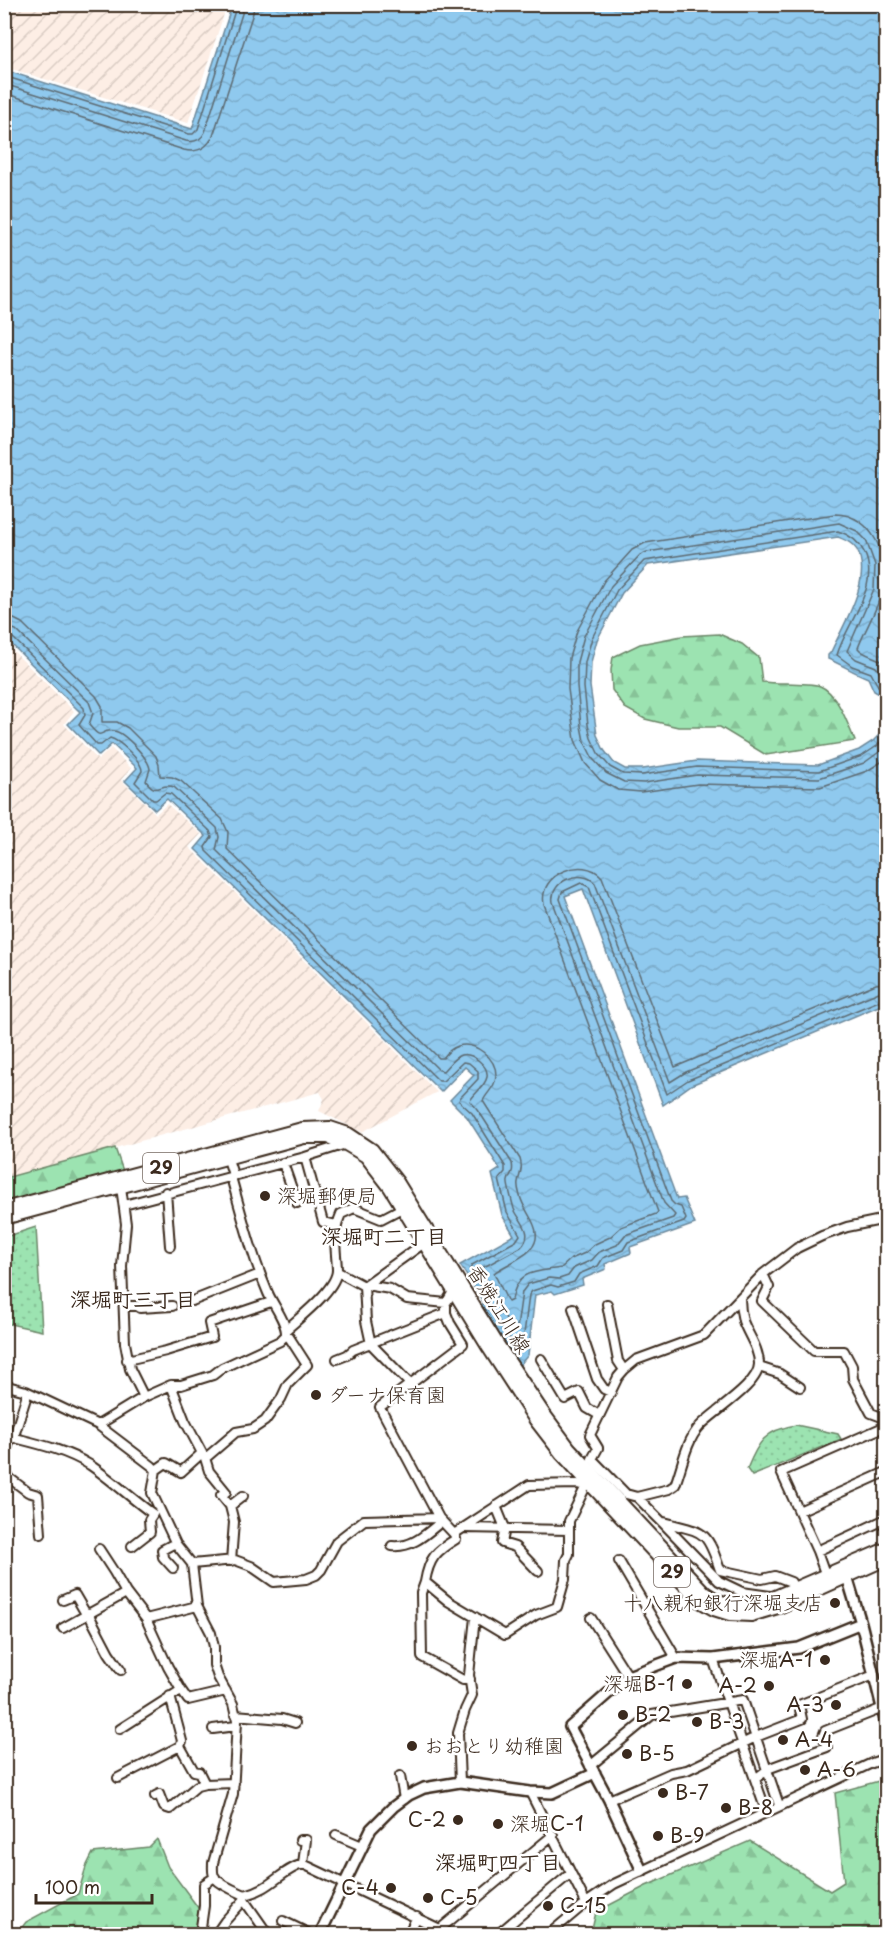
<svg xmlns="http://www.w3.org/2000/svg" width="891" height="1939" font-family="'Playpen Sans','Klee One',sans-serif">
<defs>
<pattern id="industrial-furrows" width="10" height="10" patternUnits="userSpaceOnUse" patternTransform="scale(1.5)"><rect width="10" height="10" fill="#fdeee5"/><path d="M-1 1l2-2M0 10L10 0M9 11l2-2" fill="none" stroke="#daccc4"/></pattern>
<pattern id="grass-dots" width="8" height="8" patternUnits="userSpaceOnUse" patternTransform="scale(1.5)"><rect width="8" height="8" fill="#9ce3b1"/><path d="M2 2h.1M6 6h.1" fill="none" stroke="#87c398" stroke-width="1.8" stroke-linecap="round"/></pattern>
<pattern id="forest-firs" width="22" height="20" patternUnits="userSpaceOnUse" patternTransform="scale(1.5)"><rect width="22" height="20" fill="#9ce3b1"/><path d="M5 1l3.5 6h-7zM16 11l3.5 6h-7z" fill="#87c398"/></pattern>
<pattern id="water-waves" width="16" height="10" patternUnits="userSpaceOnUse" patternTransform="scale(1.5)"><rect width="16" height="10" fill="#8fc9ee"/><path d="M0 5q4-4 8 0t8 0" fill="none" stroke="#7cadcc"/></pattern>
</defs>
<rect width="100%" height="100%" fill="#fff"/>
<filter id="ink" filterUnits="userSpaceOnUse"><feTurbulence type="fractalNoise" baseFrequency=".0167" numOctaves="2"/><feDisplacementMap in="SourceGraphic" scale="12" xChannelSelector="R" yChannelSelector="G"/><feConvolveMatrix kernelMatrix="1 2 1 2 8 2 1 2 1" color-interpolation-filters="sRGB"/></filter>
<g filter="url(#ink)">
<path fill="url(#industrial-furrows)" d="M4,5L5,4L227,5L188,123L5,67Z
M4,642L74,711L64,724L98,760L111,748L131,768L121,780L156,814L167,804L201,834L189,847L437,1092L362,1132L319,1111L324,1099L320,1092L5,1178Z"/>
<path fill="url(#grass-dots)" stroke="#6c8668" stroke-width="1.5" d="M36,1227L42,1331L5,1323V1237Z
M796,1425L838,1434L841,1439L752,1476L747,1469C758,1442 765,1430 796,1425Z"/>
<path fill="url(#forest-firs)" stroke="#6c8668" stroke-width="1.5" d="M719,634L742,644L759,658L762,682C778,684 807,682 820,686C838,693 848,725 855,741L766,755L720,727H678L645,719L625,708L612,690L611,670L613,657L640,644L682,636Z
M115,1148L123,1171L5,1202V1178Z
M886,1779V1934H591L596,1912L646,1886L750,1841L830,1891L844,1882L835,1793Z
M157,1839L168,1867L199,1909L195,1934H17L26,1922L78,1894L86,1867L93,1853L149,1847Z"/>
<path fill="url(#water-waves)" stroke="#6d899b" stroke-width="1.5" d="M232,5H886V698L874,691L868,678C852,672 843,665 828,659V655L831,652C843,625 873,579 857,550C853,543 845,540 838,537L648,565L622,593L597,640L591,662L590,686L597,735L604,750L614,763L625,769H643L697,761L818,765L859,750L873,741L886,728V1003L691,1085L663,1105L583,889L565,896L677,1199L684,1198L695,1224L630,1247L631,1253L605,1264L606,1269L582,1279L583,1285L555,1294L552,1291L535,1295L528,1355L519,1366L481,1305L484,1303L460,1265L514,1235L502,1215L492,1174L500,1169L467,1117L450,1100L474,1075L465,1067L441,1092L195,849L206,836L167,799L155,810L125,781L137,768L112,744L99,756L68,724L80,712L5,638L4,70L192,129Z"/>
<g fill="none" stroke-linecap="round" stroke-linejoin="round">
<path stroke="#5d6a71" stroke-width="1.5" d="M4,76L189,134H193L198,129L237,4
M4,84L186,141C195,143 201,140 205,132L245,4
M4,93L184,150C197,153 207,148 213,136L253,13L254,4
M4,617L14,619L22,623L96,696L102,706V722H117L128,728L156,756L159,765L160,776L172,777L181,781L222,819L228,832L227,849L439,1058H443C447,1053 451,1048 458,1046C475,1041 496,1058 496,1075C496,1087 487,1092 483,1101L520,1159C523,1169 520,1173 518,1182C517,1186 519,1192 520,1196C523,1207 530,1215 534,1225C546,1253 509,1261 494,1273L508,1302L512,1300C517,1269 536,1272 561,1268L571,1259L585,1253L595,1244L610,1237L621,1227L656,1214L658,1212L544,904C538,874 583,855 602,877L675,1067L876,984L886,982
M4,626L16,630L89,702L93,713L89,725C104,743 98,729 114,731C124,732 149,759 150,769L146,781C158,797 159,782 174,787L217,828L219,837L216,850L439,1070L443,1071C448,1066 454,1057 461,1055C472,1052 489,1066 487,1077C485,1087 474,1093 470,1101L478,1110L512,1163C514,1174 510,1173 508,1181C507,1184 513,1205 514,1209C520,1222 535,1233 521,1247L482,1268L481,1271L496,1296L498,1306L513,1330L517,1328L522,1292L528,1284L549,1278L559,1279L568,1276L574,1268L592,1260L599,1252L617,1245L625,1235L673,1218L675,1215L664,1203L553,902C549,881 582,868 595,883L670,1082L686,1072L879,992L886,991
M4,634L11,636L84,708L85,715L79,725L97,745H101L110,738C119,740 142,761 142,771L135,782L153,800H156L165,793L171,794L210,831L212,837L205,847L206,851L439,1081H443L463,1062L469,1063L478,1071V1079L460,1098L459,1101L472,1113L505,1166V1172L499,1179L507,1212L520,1235L516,1241L472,1265L470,1269L489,1299L490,1307L518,1352L522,1350L529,1295L532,1291L551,1285L558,1287L574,1282L579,1274L598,1266L603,1258L623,1250L628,1242L684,1222L686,1219L681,1207L675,1205L671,1201L560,899L562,892L581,883L589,887L667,1094L688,1080L886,998
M886,665C879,656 865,657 858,648C865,629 877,611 882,591C891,559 873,514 835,514L645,543L632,550L604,581L577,631L569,658L568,689L575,740L585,763L600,780L618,790L641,792L698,784L820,787L867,771L886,759
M886,682L876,667L856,659L847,651L874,589L875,565L866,540L857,531L839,523L647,552L640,555L611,586L584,636L577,662V687L581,726L584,741L593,759L606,773L624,782L644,783L697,775L819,778L864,763L886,747
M886,690L878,686L871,673L852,666L837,655C844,632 861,610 867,586C873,561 863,539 838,531L644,561L617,590L592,638L585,662L584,687L588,725L591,738L598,753L610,767L623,774L642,775L697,767L819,771L862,756L877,746L886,736"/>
<defs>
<path id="minor" d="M305,1157L323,1222L336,1225
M228,1159L233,1175L231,1177C242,1216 252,1256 268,1293C273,1305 287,1322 286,1335L289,1337L307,1365L288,1384L281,1399L265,1421L253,1429L236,1432L208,1456L205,1458L202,1453L181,1472L166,1463L156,1470L152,1493L176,1544L192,1564L197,1606L211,1633L214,1647V1665L218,1677L233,1704L237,1721L233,1794L213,1863C213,1868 212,1874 215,1878C222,1886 236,1891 245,1895C272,1889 281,1870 303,1864L440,1929L437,1934
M283,1163L297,1203
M121,1187L126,1224L122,1266L125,1343L130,1369L144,1397
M166,1192L170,1246
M124,1205L305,1157L346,1144
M338,1272L364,1286
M763,1274L769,1287L762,1301L814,1351H844L852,1366L853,1379L871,1413L879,1416L886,1417
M366,1285L390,1289L407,1299L446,1303
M364,1286L366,1321L371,1344L411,1385
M364,1286L424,1243
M192,1301L260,1274
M607,1304L618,1361L624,1370
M124,1306H137L140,1308L172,1306
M573,1308L597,1379L604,1389L611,1392
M287,1329C300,1317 338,1288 337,1269C336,1248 332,1235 341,1214L354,1208L381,1219L402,1208
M337,1359L347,1355L353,1350L446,1313V1303L454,1290
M541,1359L565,1399L579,1392L587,1408L599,1415
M127,1360L166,1351L212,1337L209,1323L271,1302
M759,1367L780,1374L800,1387
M4,1385L26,1391V1398L14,1436L11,1437L4,1457
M171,1385L185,1421L202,1453
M26,1391L98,1425L152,1466L156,1470
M98,1425L144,1397L171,1385H181L213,1375L222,1368L280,1341L286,1335
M11,1437C39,1444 66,1450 90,1465C112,1480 132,1499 153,1514L149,1520L150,1532L132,1546
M205,1458L209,1471L226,1492L221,1495L230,1506L234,1522L231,1561
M4,1474L28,1492L38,1495L41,1534
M586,1486L569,1521V1554L566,1560L565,1579L557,1607L536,1615L505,1635L448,1601L425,1582C429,1558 436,1551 456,1539L454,1534L529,1485L577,1484L589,1486
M637,1497L669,1489L675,1485C682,1467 686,1441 700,1426C714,1411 759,1385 759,1364C759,1348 748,1335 743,1321C741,1313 740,1306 740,1298
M230,1506L243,1496
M496,1506L505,1528L502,1543L515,1547L538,1571
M799,1511L886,1472
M439,1518L380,1407L463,1344L450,1323L446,1313
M664,1522C704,1533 706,1528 720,1570L762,1579L775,1576L791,1582L794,1589
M465,1528L569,1530
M392,1546C413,1548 427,1533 442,1521
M99,1549L114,1572L126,1593
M817,1551L886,1519
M619,1561L676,1658
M192,1564L235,1560L251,1566L274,1582L306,1579L316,1575L321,1570L337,1541L364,1520L439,1518L454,1534
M173,1568L163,1557L162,1550L175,1543
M827,1579L817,1551L781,1472L886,1426
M425,1582L421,1593L422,1657L463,1680L470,1679
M770,1596L742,1592L719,1581L662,1522L637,1497L626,1494L592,1459L598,1448L590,1435L618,1377L624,1370L636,1360L704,1335L763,1274L797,1248L822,1236L847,1227L886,1219
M63,1600L75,1595L86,1614
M88,1613L109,1653L121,1670
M591,1618L628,1676
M146,1619L197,1606
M63,1628L126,1593L146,1619L168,1667L181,1690L120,1729
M713,1659L766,1811
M877,1685L886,1683
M181,1690L188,1700L226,1691
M170,1696L182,1741L180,1746L194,1771L199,1772L205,1784
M235,1715L282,1719L295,1723
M213,1729L236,1726
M590,1766L652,1715L743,1700L779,1805
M400,1776L404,1799
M118,1778L180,1746
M755,1779L770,1768L827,1747L823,1736L825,1731L883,1708
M460,1782L458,1733L465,1710L472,1695L469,1675L475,1617
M530,1792L586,1903
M155,1796L159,1794L164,1807L170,1809L197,1786L205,1784L234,1783
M609,1800L671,1773L687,1770L756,1737L802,1719L799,1705L874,1675
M336,1835L362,1846
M300,1840H306L303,1864
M244,1900L265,1930
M283,1921L310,1934
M440,1929L553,1835
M200,1934L204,1906V1884L215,1877
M218,1934V1931L225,1921L244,1900L245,1895
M408,1934L417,1917
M498,1934L571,1873
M549,1934L586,1903L614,1884L872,1763L886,1758"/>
<path id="tertiary" d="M845,1570L861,1623L886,1724
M642,1871L609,1800L570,1727L628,1676L676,1658L713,1659L799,1648L861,1623
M320,1934L371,1829L393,1807L409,1795L424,1788L460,1782L530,1792L552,1793L595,1773"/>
<path id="primary" d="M4,1209L302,1129L330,1128L348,1134L372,1150L397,1182L497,1344L543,1413L569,1448L705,1593L718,1601L732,1605H750L775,1597L886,1549
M4,1218L304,1137H328L346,1144L366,1156L390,1187L489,1348L535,1419L562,1454L700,1601L714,1609L730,1614L751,1615L781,1606L886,1559"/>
</defs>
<use href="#minor" stroke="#3b2a1e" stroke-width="12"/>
<use href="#tertiary" stroke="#3b2a1e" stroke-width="14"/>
<use href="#primary" stroke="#3b2a1e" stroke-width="16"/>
<use href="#minor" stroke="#fff" stroke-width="8"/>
<use href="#tertiary" stroke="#fff" stroke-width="9"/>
<use href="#primary" stroke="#fff" stroke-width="12"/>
</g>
</g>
<g fill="#3b2a1e" stroke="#fff" stroke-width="2">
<circle cx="265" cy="1196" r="6"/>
<circle cx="316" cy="1395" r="6"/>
<circle cx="835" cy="1603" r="6"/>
<circle cx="825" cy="1660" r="6"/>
<circle cx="687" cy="1684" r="6"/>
<circle cx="769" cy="1686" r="6"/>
<circle cx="836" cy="1705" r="6"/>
<circle cx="623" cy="1715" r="6"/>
<circle cx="697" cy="1722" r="6"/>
<circle cx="783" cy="1740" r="6"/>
<circle cx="412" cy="1746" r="6"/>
<circle cx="627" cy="1754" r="6"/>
<circle cx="805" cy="1770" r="6"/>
<circle cx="663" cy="1793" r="6"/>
<circle cx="726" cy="1808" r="6"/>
<circle cx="458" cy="1820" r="6"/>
<circle cx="498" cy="1824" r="6"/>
<circle cx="658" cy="1836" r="6"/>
<circle cx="391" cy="1888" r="6"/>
<circle cx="428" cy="1898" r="6"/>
<circle cx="548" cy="1906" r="6"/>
</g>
<g text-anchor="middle" stroke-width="5" stroke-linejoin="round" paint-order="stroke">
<g fill="#fff" stroke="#766a62" stroke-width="1.5">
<rect x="143" y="1153" width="36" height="30" rx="4.5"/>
<rect x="654" y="1557" width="36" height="30" rx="4.5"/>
</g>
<g font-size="18" font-weight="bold" fill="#3b2a1e">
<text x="161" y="1174">29</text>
<text x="672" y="1578">29</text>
</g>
<g font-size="20" fill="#3b2a1e" stroke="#fff" text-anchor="start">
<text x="277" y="1203">深堀郵便局</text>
<text x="328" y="1402">ダーナ保育園</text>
<text x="823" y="1610" text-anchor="end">十八親和銀行深堀支店</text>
<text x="813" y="1667" text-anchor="end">深堀A-1</text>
<text x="675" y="1691" text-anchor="end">深堀B-1</text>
<text x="757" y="1693" text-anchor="end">A-2</text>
<text x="824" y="1712" text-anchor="end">A-3</text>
<text x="635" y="1722">B-2</text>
<text x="709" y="1729">B-3</text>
<text x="795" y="1747">A-4</text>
<text x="424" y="1753">おおとり幼稚園</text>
<text x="639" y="1761">B-5</text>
<text x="817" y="1777">A-6</text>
<text x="675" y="1800">B-7</text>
<text x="738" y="1815">B-8</text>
<text x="446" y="1827" text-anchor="end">C-2</text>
<text x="510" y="1831">深堀C-1</text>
<text x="670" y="1843">B-9</text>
<text x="379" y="1895" text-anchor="end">C-4</text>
<text x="440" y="1905">C-5</text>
<text x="560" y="1913">C-15</text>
</g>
<g font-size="20" fill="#3b2a1e" stroke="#fff">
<text transform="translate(499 1309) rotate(58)" y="7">香焼江川線</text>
</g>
<g font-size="21" font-weight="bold" fill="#3b2a1e" stroke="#fff">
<text x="384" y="1244">深堀町二丁目</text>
<text x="133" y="1307">深堀町三丁目</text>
<text x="498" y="1870">深堀町四丁目</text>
</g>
</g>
<rect width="891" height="1939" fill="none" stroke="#fff" stroke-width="24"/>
<rect x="12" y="12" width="867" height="1915" fill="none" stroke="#3b2a1e" stroke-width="2" filter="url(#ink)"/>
<path d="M36 1894v9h116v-9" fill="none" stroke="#3b2a1e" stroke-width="3"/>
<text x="45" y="1894" font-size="18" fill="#3b2a1e" stroke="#ffffff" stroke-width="4.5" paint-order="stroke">100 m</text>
</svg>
